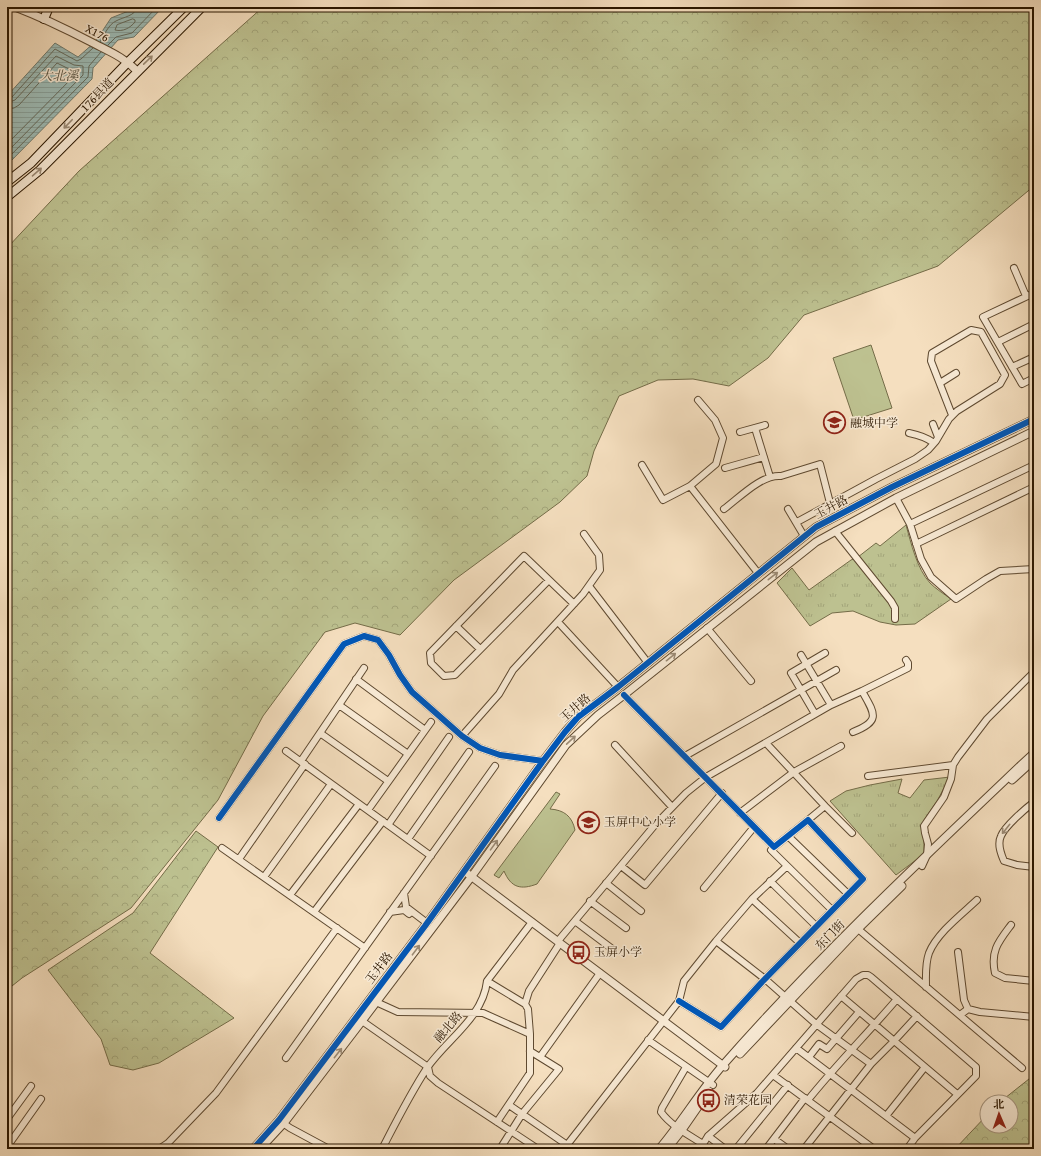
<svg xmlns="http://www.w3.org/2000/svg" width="1041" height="1156" font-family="'Gentium Book Plus','Noto Serif SC',serif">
<defs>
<pattern id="grass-tufts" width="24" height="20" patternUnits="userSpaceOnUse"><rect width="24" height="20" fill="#bdc190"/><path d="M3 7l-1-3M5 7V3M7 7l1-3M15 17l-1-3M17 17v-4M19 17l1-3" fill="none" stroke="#a3a57a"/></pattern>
<pattern id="forest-crowns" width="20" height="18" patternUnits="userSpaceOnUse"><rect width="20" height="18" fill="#bdc190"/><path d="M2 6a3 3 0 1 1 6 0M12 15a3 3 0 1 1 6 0" fill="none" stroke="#a3a57a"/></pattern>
<pattern id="water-rules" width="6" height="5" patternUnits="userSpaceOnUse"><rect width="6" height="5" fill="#9dbcb7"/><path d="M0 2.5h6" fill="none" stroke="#87a19c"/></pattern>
</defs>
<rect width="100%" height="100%" fill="#f5dfbf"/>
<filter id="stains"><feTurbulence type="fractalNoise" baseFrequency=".005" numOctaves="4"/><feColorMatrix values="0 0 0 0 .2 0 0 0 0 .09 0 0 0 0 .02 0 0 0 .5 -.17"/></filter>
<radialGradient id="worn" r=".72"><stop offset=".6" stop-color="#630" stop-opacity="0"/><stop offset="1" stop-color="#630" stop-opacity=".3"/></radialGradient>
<path fill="url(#grass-tufts)" stroke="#746c48" d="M906,525C911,543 917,569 930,583C936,589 944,594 951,599L915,624L896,625L880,622L853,611L832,613L810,626L777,583L792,568L809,590L851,560L858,557L876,543L880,546Z
M950,777L937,801L924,820L922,828L924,838V854L896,875L830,801L846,791L870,785L902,779L898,793L910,798L924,780Z"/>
<path fill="url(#forest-crowns)" stroke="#746c48" d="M263,7H1034V186L938,266L804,315L768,358L729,386L693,379L658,380L619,396L594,451L587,476L560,502L454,580L400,635L355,623L325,632L263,716L218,800L131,908L22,978L7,990V248L79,171Z
M196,831L218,847L150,953L234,1018L159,1063L133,1070L110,1065L101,1039L48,970L133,913Z
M1034,1075V1149H955L987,1115V1126H1011V1102H1000Z"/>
<path fill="#bdc190" stroke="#746c48" d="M871,345L892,408L854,420L833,358Z
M556,792L560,794L550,809C564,810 572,816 575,830L537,884C521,890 511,888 504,871L499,878L494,875Z"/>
<path fill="url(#water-rules)" stroke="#6f7a6e" d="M134,7H163L134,37L118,40L93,68L92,79L7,165V96L55,43L78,57L95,42L111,18L131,10Z"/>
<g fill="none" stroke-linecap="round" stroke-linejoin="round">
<path stroke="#646a5c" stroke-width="1" d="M133,19L135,20V22C130,28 123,32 115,30L117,25Z
M100,42C104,35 109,24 116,21C123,17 136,16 137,7
M108,45L116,37L132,33L157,7
M7,98L12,97L55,49L77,61L81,59L93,48
M7,103L15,100L56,56L74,65L83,66V75L7,152
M7,109L14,108L19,105L57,63L75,72V75L7,144
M7,159L88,77L89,66L101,52"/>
<defs>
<path id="minor" d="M1014,268L1026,296
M1034,293L983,317L1022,384L1034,378
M998,342L1034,324
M1012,367L1034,357
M940,383L956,373
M933,424L938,437
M755,428L770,477
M740,432L765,425
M909,433C919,435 926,437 934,443
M642,465L663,500L690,486L716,464L723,438L715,420L698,400
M725,468L764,457
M690,486L758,573
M896,498L910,524L921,559L931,577L956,599L986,579L1000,571L1034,569
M724,509C739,498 762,474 781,476L820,464L830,503
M788,509L804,536
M797,522L876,479L915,459L928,450L936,441L949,419L957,411L1000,384L1005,375L981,332L971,330L932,353L931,361L952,415
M910,524L1034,465
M835,531L891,601L895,608V619
M916,544L1034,487
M549,580L455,675L444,676L431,663L430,653L524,556L574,604
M589,586L648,663
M558,622L618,687
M456,626L480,649
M707,628L751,681
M801,655L831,705
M356,679L425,730
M862,691L908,668V663L906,660
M624,695L774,847L808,820L863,879L762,982L721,1027L679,1001
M339,705L408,754
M815,714L791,673L825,653
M320,733L388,781
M462,736L499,694L513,670L583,594L600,570L599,555L584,534
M766,743L825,806
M615,745L672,807
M286,751L431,856
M685,756L836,670
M301,761L364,668
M868,776L953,765
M1034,802C1025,809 1005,826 1001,836C997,844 1001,854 1004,861L1017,865L1034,867
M368,810L431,722
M740,813L794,772L841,746
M219,818L344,644L364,636L378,640L389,655L400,675L412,692L462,736L480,748L500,755L543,761
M808,820L825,806L852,833
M388,825L449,737
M788,836L848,894
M408,839L469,752
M774,847L771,850L832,910
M222,848L365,948
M239,859L305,764
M621,866L645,885L722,793
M922,866L927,855L928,844L925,833L924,826L944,797L951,779L953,765L958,757L987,719L1034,672
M264,877L331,784
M770,881L816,926
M606,883L641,911
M704,888L754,827
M404,893L406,907L427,923
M290,895L359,804
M752,899L800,943
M590,901L626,928
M314,912L383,821
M390,912L404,910L409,914
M575,921L611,948
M1011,925C999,941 990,951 995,973L1005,978L1034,981
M858,929L1022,1068
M558,941L654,826L686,793L706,777L831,705L862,691C875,714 881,721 853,732
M716,941L765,979L816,1024L871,1064
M958,952L964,1000L968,1009
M487,981L525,1004
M926,987C926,975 925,964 929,953C937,933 962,914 977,900
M841,996L957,1094
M376,1002L398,1012L483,1013L530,1034V1073L497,1122
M960,1015L968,1009L980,1012L1034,1017
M362,1021L428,1067L430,1076L438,1083L538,1149
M530,1034L528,1009L525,1004L529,991L560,943
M648,1040L713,1085
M796,1048L915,1138
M540,1057L600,973
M809,1057L819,1044L827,1049L859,1012
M286,1058L495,766
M686,1067L662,1108L661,1112C671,1126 689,1135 703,1144
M773,1075L874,1149
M808,1100C836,1065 868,1033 897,999
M509,1105L573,1149
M886,1116L925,1067
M7,1119L31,1086
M280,1121L290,1128L329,1149
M708,1136L725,1149
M774,1139L788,1149
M567,1145L679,1001L684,981L716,941L752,899L787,866
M7,1147L41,1099
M159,1149L168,1143L216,1093L337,928
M382,1149C396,1122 410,1094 427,1068C446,1040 483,1018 487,981L532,922
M500,1149L522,1114L559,1069L530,1051
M700,1149L708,1136L757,1093L856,979L863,975H868L871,977L976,1067V1076L915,1138L907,1149
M736,1149L788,1085
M766,1149L805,1098
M804,1149L871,1064L894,1041L917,1016"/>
<path id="tertiary" d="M15,7C41,17 66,29 91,42C108,51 124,57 137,71
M1012,780L1034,760
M468,874L725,1067
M740,1054L858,929L902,886
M253,1149L279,1120L425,926L543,761L565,732L578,717L618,687L816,527L892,487L1034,419
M260,1149L284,1123L362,1021L472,876L566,745L598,715L624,695L816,542L896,498L1034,431
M659,1149C682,1122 700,1091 723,1065C816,959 919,862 1021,765L1034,753
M667,1149L682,1130L709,1091"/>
<path id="secondary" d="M44,19L49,7
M7,182L31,163L128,62L184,7
M7,197L40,170L202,7"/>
</defs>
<use href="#minor" stroke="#5e4930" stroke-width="8"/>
<use href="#tertiary" stroke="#5e4930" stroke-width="9"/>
<use href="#secondary" stroke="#2b1700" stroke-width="10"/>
<use href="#minor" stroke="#f8ead5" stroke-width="6"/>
<use href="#tertiary" stroke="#f8ead5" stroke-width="7"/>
<use href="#secondary" stroke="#f8ead5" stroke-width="8"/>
<defs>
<path id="cycleway" d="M624,695L774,847L808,820L863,879L762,982L721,1027L679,1001
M219,818L344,644L364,636L378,640L389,655L400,675L412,692L462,736L480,748L500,755L543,761
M253,1149L279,1120L425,926L543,761L565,732L578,717L618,687L816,527L892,487L1034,419"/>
</defs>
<use href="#cycleway" stroke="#f8ead5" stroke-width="8"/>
<use href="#cycleway" stroke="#0057b8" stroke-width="6"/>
</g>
<defs><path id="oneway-shaft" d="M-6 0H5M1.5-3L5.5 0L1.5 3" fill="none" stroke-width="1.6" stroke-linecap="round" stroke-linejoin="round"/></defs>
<g stroke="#9c8b75">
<use href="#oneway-shaft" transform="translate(148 60) rotate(-44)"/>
<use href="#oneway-shaft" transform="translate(68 124) rotate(134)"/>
<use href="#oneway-shaft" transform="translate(37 172) rotate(-41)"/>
<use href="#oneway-shaft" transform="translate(773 576) rotate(-38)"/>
<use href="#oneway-shaft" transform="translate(671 657) rotate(-39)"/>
<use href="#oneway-shaft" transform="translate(571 740) rotate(-43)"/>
<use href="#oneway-shaft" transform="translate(1006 829) rotate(129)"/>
<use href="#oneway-shaft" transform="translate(494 845) rotate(-54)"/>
<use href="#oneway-shaft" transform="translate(416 950) rotate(-53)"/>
<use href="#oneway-shaft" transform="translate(338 1053) rotate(-52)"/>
</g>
<defs>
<symbol id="school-ring" viewBox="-11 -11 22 22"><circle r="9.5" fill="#f8ead5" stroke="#8f2418" stroke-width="1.5"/><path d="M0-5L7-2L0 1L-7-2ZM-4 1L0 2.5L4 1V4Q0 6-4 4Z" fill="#8f2418"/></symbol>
<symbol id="bus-ring" viewBox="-11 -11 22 22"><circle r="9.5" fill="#f8ead5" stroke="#8f2418" stroke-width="1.5"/><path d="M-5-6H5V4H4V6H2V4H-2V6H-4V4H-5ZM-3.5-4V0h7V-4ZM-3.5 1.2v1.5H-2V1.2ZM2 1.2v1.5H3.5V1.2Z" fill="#8f2418"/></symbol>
</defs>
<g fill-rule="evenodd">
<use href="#school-ring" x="822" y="410" width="25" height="25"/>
<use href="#school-ring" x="576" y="810" width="25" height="25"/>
<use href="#bus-ring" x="566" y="940" width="25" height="25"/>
<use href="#bus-ring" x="696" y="1088" width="25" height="25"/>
</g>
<g text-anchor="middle" stroke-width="3" stroke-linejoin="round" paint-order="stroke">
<g font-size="12" fill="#2b1700" stroke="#f8ead5">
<text transform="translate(97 33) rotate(27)" y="4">X176</text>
<text transform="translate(97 95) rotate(-46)" y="4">176县道</text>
<text transform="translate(831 507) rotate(-28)" y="4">玉井路</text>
<text transform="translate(575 708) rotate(-41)" y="4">玉井路</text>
<text transform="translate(830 935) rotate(-46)" y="4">东门街</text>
<text transform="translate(379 968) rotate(-53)" y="4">玉井路</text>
<text transform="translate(448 1027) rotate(-50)" y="4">融北路</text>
</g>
<g font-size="12" fill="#2b1700" stroke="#f8ead5" text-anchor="start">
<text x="850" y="427">融城中学</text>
<text x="604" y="826">玉屏中心小学</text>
<text x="594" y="956">玉屏小学</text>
<text x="724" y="1104">清荣花园</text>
</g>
<g font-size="13" font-style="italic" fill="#535140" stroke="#f8ead5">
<text x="59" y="80">大北溪</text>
</g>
</g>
<rect width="1041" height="1156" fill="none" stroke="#f5dfbf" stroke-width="24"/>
<rect x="8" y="8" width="1025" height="1140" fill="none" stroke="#2b1700" stroke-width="2"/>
<rect x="12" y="12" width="1017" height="1132" fill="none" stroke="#2b1700"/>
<g transform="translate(999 1114) rotate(358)"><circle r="19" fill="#f8ead5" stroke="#a69680"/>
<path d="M0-3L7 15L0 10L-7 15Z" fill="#8f2418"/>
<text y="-6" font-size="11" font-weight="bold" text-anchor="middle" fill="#2b1700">北</text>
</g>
<rect width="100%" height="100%" filter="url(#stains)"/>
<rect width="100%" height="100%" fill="url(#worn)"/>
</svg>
